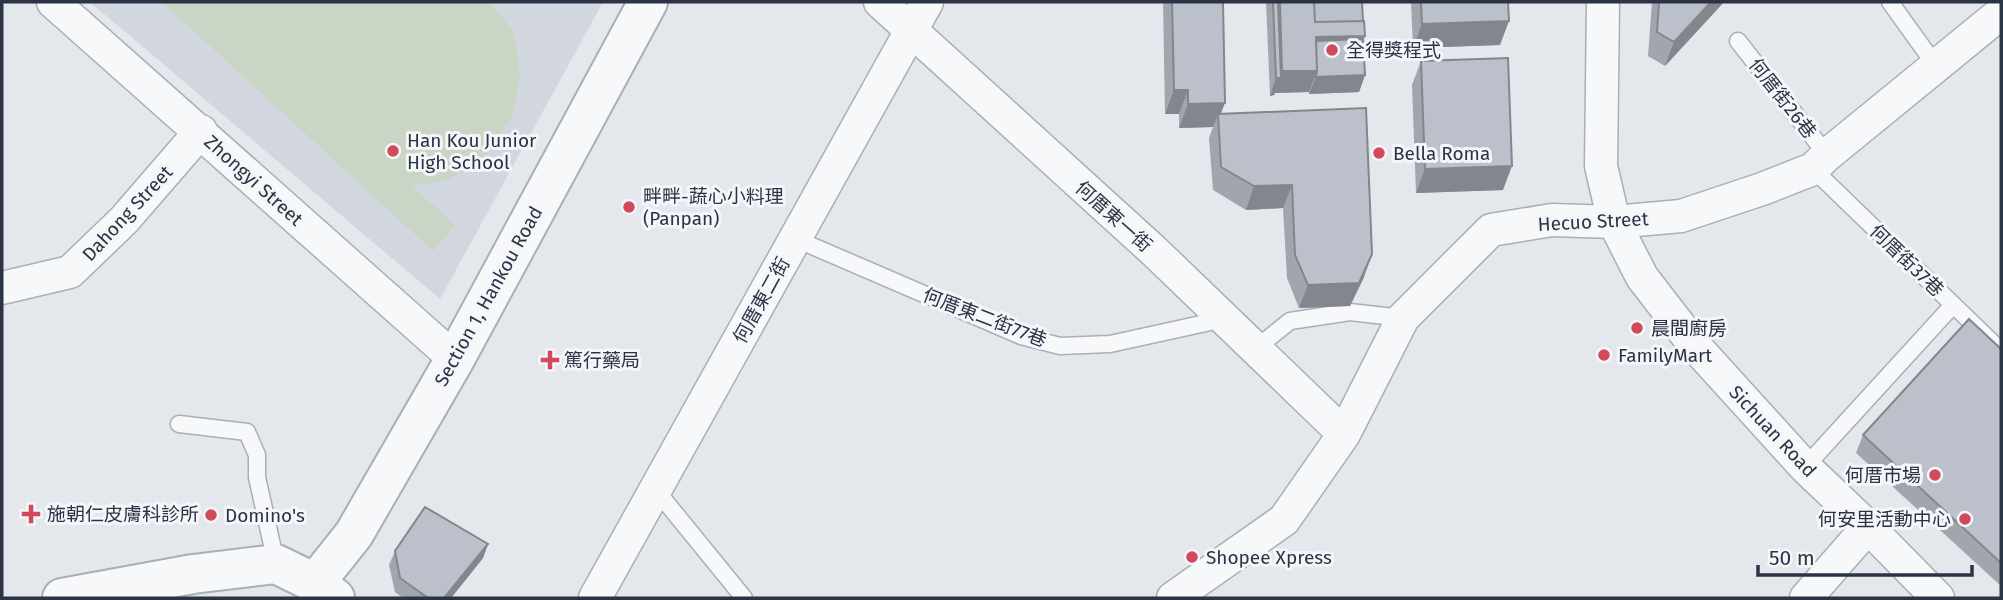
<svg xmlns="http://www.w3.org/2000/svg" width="2003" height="600" font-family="'Fira Sans','Noto Sans TC',sans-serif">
<rect width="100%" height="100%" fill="#e4e7ec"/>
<path fill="#d2d6de" d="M90,2H603L440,299Z"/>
<path fill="#c9d6c5" d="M162,2H490L512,30L516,43L520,74L513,114L486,155L448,180L412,186L455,225L433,251Z"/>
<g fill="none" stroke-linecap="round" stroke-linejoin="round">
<defs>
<path id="service" d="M1890,2L1936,66
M1738,41L1827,155
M1813,169L2001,351
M796,239L1021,336L1060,346L1110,344L1224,319
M1255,349L1290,321L1350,312L1403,318
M179,424L247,432L257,455V477L276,563
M1805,467L1953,305
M656,490L744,598"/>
<path id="minor" d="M53,2L455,359
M880,2L1154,251L1344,434
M1603,2L1601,166L1614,222L1642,277L1696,347L1805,467L1868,527L1938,598
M2,288L70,272L124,220L201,131
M595,598L927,2
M1173,598L1284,520L1344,434L1403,318L1491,230L1552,220L1614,222L1681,216L1762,189L1813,169L1827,155L2001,13
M1806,598L1868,527"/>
<path id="tertiary" d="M315,583L354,534L455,359L648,2
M62,598L193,574L276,564L315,583L335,598"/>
</defs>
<use href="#service" stroke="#a9aeb7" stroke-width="19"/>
<use href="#minor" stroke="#a9aeb7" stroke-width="35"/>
<use href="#tertiary" stroke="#a9aeb7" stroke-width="42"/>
<use href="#service" stroke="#f7f8fa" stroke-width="16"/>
<use href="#minor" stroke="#f7f8fa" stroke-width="32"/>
<use href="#tertiary" stroke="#f7f8fa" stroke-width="38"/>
</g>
<path fill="#a1a5ae" d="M1163,2H1223L1221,114L1366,108L1364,277L1350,306L1299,308L1287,278L1283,208L1246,210L1213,190L1209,138L1213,127L1179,128V114H1165Z
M1266,2H1362L1365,75L1359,92L1309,94V92L1275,93L1274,95L1270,96Z
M1411,2H1508L1500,45L1413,48Z
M1652,2H1724L1665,66L1648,56Z
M1421,61L1503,190L1416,193L1412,85Z
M2001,349V586L1856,453L1863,435Z
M488,544L483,558L451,598H403L395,592L389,565L395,551Z"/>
<path fill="#83868d" d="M1711,2H1724L1665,66L1674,42Z
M1509,21L1500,45L1413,48L1422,24Z
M1313,26L1365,36L1357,57L1315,58Z
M1282,71H1317L1309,92L1275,93L1274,95L1270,96L1276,78H1279Z
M1365,75L1359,92L1309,94L1316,77Z
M1174,90H1188L1179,114H1165Z
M1225,103L1218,121V114L1213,127L1179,128L1188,104Z
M1512,166L1503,190L1416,193L1425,169Z
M1292,185L1283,208L1246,210L1254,186Z
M1372,254L1364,277L1350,306L1299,308L1308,285Z
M488,544L483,558L451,598H444Z"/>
<path fill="#bbc0ca" stroke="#83868d" stroke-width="2" d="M1172,2H1223L1225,103L1188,104V90H1174Z
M1273,2H1278L1281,78H1276Z
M1280,2H1314L1315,22L1364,21L1365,36L1316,37L1317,71H1282Z
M1314,2H1362L1363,21L1315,22Z
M1421,2H1508L1509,21L1422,24Z
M1659,2H1711L1674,42L1657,32Z
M1363,39L1365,75L1316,77L1317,71L1316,41Z
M1508,58L1512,166L1425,169L1421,61Z
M1366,108L1372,254L1359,283L1308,285L1295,255L1292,185L1254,186L1221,167L1218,114Z
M1969,319L2001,349V563L1863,435Z
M425,507L488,544L444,598H428L400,578L395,551Z"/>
<g fill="#d1495b" stroke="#f4f6f9" stroke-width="2.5">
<circle cx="1332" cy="50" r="7"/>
<circle cx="393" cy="151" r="7"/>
<circle cx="1379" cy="153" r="7"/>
<circle cx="629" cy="207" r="7"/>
<circle cx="1637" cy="328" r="7"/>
<circle cx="1604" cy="355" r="7"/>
<path d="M546.5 349.5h7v7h7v7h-7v7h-7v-7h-7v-7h7z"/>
<circle cx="1935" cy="475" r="7"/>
<path d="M27.5 503.5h7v7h7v7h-7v7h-7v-7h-7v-7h7z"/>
<circle cx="211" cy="515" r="7"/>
<circle cx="1965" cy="519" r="7"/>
<circle cx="1192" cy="557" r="7"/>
</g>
<g text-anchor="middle" stroke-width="6" stroke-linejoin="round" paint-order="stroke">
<g font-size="19" fill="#2b3445" stroke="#f4f6f9" text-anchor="start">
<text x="1346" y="57">全得獎程式</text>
<text x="407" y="147">Han Kou Junior<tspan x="407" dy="22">High School</tspan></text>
<text x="1393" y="160">Bella Roma</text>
<text x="643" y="203">畔畔-蔬心小料理<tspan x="643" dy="22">(Panpan)</tspan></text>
<text x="1651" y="335">晨間廚房</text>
<text x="1618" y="362">FamilyMart</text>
<text x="564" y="367">篤行藥局</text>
<text x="1921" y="482" text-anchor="end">何厝市場</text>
<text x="47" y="521">施朝仁皮膚科診所</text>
<text x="225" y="522">Domino's</text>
<text x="1951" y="526" text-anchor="end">何安里活動中心</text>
<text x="1206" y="564">Shopee Xpress</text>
</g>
<g font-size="19" fill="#2b3445" stroke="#f4f6f9">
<text transform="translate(1783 98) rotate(52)" y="7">何厝街26巷</text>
<text transform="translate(254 180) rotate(42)" y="7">Zhongyi Street</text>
<text transform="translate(127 213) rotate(-47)" y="7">Dahong Street</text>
<text transform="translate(1114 216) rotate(42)" y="7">何厝東一街</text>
<text transform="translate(1593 221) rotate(-3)" y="7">Hecuo Street</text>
<text transform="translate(1907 260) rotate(44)" y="7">何厝街37巷</text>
<text transform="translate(488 296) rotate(-61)" y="7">Section 1, Hankou Road</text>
<text transform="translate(761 300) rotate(-61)" y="7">何厝東二街</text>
<text transform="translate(985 317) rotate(21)" y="7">何厝東二街77巷</text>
<text transform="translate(1773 431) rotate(47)" y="7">Sichuan Road</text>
</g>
</g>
<rect width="2003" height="600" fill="none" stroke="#2b3445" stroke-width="7"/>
<path d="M1758 565v10h214v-10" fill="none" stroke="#2b3445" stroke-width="3.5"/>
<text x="1769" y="565" font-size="21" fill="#2b3445" stroke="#f4f6f9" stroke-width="5" paint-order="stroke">50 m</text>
</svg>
